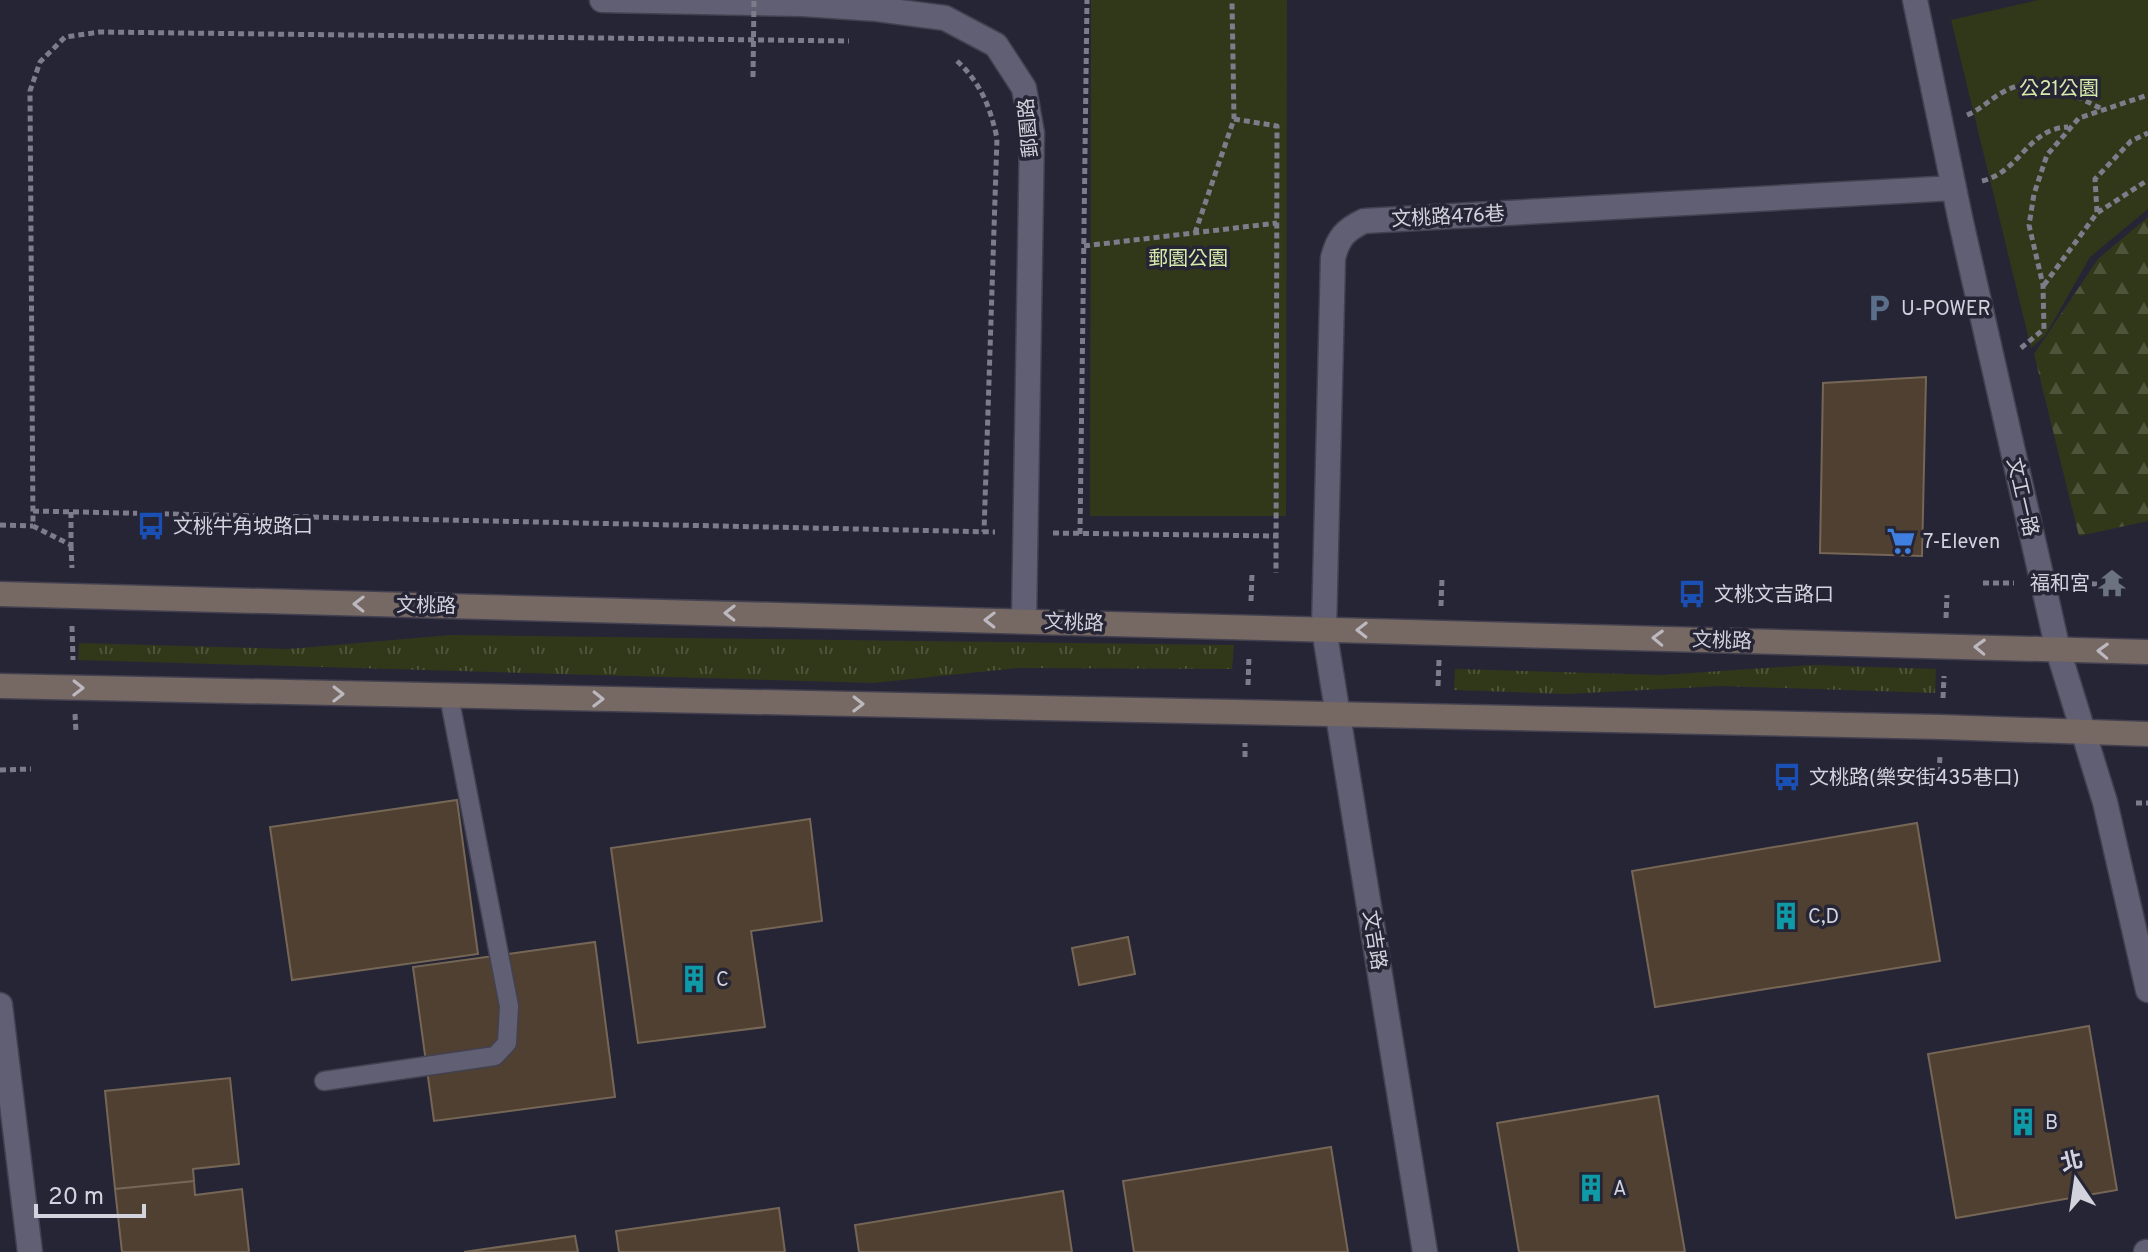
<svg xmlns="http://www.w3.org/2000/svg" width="2148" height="1252" font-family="Overpass,'Noto Sans TC',sans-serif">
<defs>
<pattern id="grass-tufts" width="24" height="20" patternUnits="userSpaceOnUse" patternTransform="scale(2)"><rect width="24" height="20" fill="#303819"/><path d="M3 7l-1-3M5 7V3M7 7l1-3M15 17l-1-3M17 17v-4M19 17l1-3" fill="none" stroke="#4d543a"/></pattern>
<pattern id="forest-firs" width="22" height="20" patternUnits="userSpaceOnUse" patternTransform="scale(2)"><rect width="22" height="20" fill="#303819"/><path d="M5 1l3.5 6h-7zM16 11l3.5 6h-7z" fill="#4d543a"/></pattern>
</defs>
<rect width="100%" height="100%" fill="#262536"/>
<path fill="url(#grass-tufts)" d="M451,635L1234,645L1232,669L1018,668L873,683L78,660L79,643L288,649Z
M1812,665L1936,669L1935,693L1722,686L1566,694L1454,690L1455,669L1661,675Z"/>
<path fill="url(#forest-firs)" d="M2148,217V521L2079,536L2034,354L2098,259Z"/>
<path fill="#303819" d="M1091,0H1287L1286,516H1090Z
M2038,0H2148V209L2090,257L2045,336L2031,348L1951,20Z"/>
<path fill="#4f4031" stroke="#756656" stroke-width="2" d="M1926,377L1922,556L1820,553L1823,383Z
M457,800L478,954L292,980L270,827Z
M810,819L822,921L751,931L765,1027L638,1043L611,848Z
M1917,823L1940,961L1655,1007L1632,871Z
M1128,937L1135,974L1079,985L1072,948Z
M595,942L615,1097L434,1121L413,967Z
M2089,1026L2117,1190L1956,1218L1928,1054Z
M230,1078L239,1164L193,1169L194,1181L115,1189L105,1091Z
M1658,1096L1685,1252H1519L1497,1123Z
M1331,1147L1348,1252H1134L1123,1181Z
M194,1181L195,1195L242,1189L249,1252H122L115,1189Z
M1063,1191L1072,1252H859L855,1225Z
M779,1208L785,1252H619L616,1231Z
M575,1236L578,1252H464Z"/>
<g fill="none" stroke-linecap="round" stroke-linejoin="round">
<defs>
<path id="lane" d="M324,1081L495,1056L507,1043L509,1006L449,696"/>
<path id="street" d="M602,0L803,4L877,9L945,18L996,45L1024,88L1032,133L1024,621
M1915,0L1961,222L2058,650L2105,802L2148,990
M0,1005L30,1252
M1425,1252L1324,629L1333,258C1338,238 1345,230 1364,221L1954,188
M2146,1252H2148"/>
<path id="secondary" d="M0,594L2148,652
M0,686L1941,727L2148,734"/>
</defs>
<use href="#lane" stroke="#434150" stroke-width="21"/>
<use href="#street" stroke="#434150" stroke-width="27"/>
<use href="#secondary" stroke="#434150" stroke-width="27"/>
<path stroke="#7d7c8a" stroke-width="5" stroke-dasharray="6 4" stroke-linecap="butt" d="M957,61C981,83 990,107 997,138L984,532
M1967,115C1982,109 1991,98 2005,91C2039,73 2071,94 2102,109
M1234,119L1277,126L1276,573
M1982,181C2020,172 2028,128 2068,127
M2097,212L2095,179L2131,141L2148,133
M1195,233L1234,119L1232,0
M1084,246L1277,223
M2044,285L2097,213L2148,180
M2021,348L2044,329L2043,285L2029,225L2034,194L2047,155L2079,118L2148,95
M33,511L995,532
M71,512V545L33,526L30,91L40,62L65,37L100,32L849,41
M0,525L33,526
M1053,533L1277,536
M1080,534L1087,0
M71,545L72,568
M1983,583H2014
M2072,583L2097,584
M1251,601L1252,574
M1441,606L1442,579
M1946,618L1947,595
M72,626L73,660
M1248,685L1249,655
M1438,686L1439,660
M1943,698L1944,676
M75,714L76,732
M1245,757V743
M0,770L31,769
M1939,773L1940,756
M2136,803H2148"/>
<use href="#lane" stroke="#605f73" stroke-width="18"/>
<use href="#street" stroke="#605f73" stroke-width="24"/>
<use href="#secondary" stroke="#766863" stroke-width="24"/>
<path stroke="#7d7c8a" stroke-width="5" stroke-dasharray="6 4" stroke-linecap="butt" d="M753,77L754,0"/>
</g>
<defs><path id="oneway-chevron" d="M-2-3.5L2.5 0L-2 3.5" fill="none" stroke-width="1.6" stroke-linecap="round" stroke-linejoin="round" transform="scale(2)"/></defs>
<g stroke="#bcb8bf">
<use href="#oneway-chevron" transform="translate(359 604) rotate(-179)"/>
<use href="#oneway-chevron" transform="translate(730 613) rotate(-179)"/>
<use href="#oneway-chevron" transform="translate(990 620) rotate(-179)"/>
<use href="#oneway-chevron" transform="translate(1362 630) rotate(-179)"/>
<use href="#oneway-chevron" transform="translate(1658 638) rotate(-178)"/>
<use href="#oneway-chevron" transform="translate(1980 647) rotate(-178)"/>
<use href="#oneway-chevron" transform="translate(2103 651) rotate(-178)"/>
<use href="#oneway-chevron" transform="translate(78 688) rotate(1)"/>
<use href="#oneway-chevron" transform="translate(338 694) rotate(1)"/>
<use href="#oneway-chevron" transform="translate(598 699) rotate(1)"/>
<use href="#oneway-chevron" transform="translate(858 704) rotate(1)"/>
</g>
<defs>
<symbol id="parking-bare" viewBox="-9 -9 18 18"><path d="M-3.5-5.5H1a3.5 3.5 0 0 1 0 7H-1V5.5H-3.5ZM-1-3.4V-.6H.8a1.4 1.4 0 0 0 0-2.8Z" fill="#5c6f8a" stroke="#262536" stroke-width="2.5" paint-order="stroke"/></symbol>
<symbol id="bus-bare" viewBox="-9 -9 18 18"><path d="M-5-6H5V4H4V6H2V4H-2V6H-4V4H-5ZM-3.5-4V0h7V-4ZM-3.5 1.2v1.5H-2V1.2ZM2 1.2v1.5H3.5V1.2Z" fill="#1a4fb4" stroke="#262536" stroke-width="2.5" paint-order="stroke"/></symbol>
<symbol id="supermarket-bare" viewBox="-9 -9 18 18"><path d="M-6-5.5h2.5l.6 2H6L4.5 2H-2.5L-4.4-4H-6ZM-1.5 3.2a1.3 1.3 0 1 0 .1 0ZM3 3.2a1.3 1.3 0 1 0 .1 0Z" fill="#3f7fe0" stroke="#262536" stroke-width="2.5" paint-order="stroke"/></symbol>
<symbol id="temple-bare" viewBox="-9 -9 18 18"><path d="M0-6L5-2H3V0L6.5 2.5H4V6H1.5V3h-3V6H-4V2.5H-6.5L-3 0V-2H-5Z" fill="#6b7280" stroke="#262536" stroke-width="2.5" paint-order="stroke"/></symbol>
<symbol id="building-bare" viewBox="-9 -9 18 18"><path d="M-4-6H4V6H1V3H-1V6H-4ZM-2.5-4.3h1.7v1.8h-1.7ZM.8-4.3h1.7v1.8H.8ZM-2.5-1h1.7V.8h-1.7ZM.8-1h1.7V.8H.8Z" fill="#0f9aa8" stroke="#262536" stroke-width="2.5" paint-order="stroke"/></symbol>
</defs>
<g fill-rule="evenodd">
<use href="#parking-bare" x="1859" y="288" width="40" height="40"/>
<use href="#bus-bare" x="131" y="506" width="40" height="40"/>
<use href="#supermarket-bare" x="1881" y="521" width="40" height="40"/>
<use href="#temple-bare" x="2092" y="563" width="40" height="40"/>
<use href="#bus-bare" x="1672" y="574" width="40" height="40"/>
<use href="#bus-bare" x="1767" y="757" width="40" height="40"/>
<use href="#building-bare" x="1766" y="896" width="40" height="40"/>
<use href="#building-bare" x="674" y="959" width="40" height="40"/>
<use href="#building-bare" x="2003" y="1102" width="40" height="40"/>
<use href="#building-bare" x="1571" y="1168" width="40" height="40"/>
</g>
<g text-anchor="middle" stroke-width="7" stroke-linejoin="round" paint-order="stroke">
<g font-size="20" fill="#d5e9a8" stroke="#262536">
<text x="2059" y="95">公21公園</text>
<text x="1188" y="265">郵園公園</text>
</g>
<g font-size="20" fill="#d3d3de" stroke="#262536">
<text transform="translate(1028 128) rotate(-95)" y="7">郵園路</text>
<text transform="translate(1448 216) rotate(-3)" y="7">文桃路476巷</text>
<text transform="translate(2023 497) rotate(77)" y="7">文工一路</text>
<text transform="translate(426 605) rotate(1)" y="7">文桃路</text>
<text transform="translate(1074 622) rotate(2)" y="7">文桃路</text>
<text transform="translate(1722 640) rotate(2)" y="7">文桃路</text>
<text transform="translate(1375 940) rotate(81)" y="7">文吉路</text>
</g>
<g font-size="20" fill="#d3d3de" stroke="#262536" text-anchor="start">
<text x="1901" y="315">U-POWER</text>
<text x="173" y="533">文桃牛角坡路口</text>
<text x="1923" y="548">7-Eleven</text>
<text x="2090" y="590" text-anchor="end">福和宮</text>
<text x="1714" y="601">文桃文吉路口</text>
<text x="1809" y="784">文桃路(樂安街435巷口)</text>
<text x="1808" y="923">C,D</text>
<text x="716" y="986">C</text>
<text x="2045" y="1129">B</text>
<text x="1613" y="1195">A</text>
</g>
</g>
<g transform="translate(2076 1180) rotate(347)" stroke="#262536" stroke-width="6" paint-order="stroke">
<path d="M0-6L14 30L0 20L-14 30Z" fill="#d3d3de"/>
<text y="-12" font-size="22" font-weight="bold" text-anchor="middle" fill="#d3d3de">北</text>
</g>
<path d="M36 1204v12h108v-12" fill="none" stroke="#d3d3de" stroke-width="4"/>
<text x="48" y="1204" font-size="24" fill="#d3d3de" stroke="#262536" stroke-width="6" paint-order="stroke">20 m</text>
</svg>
